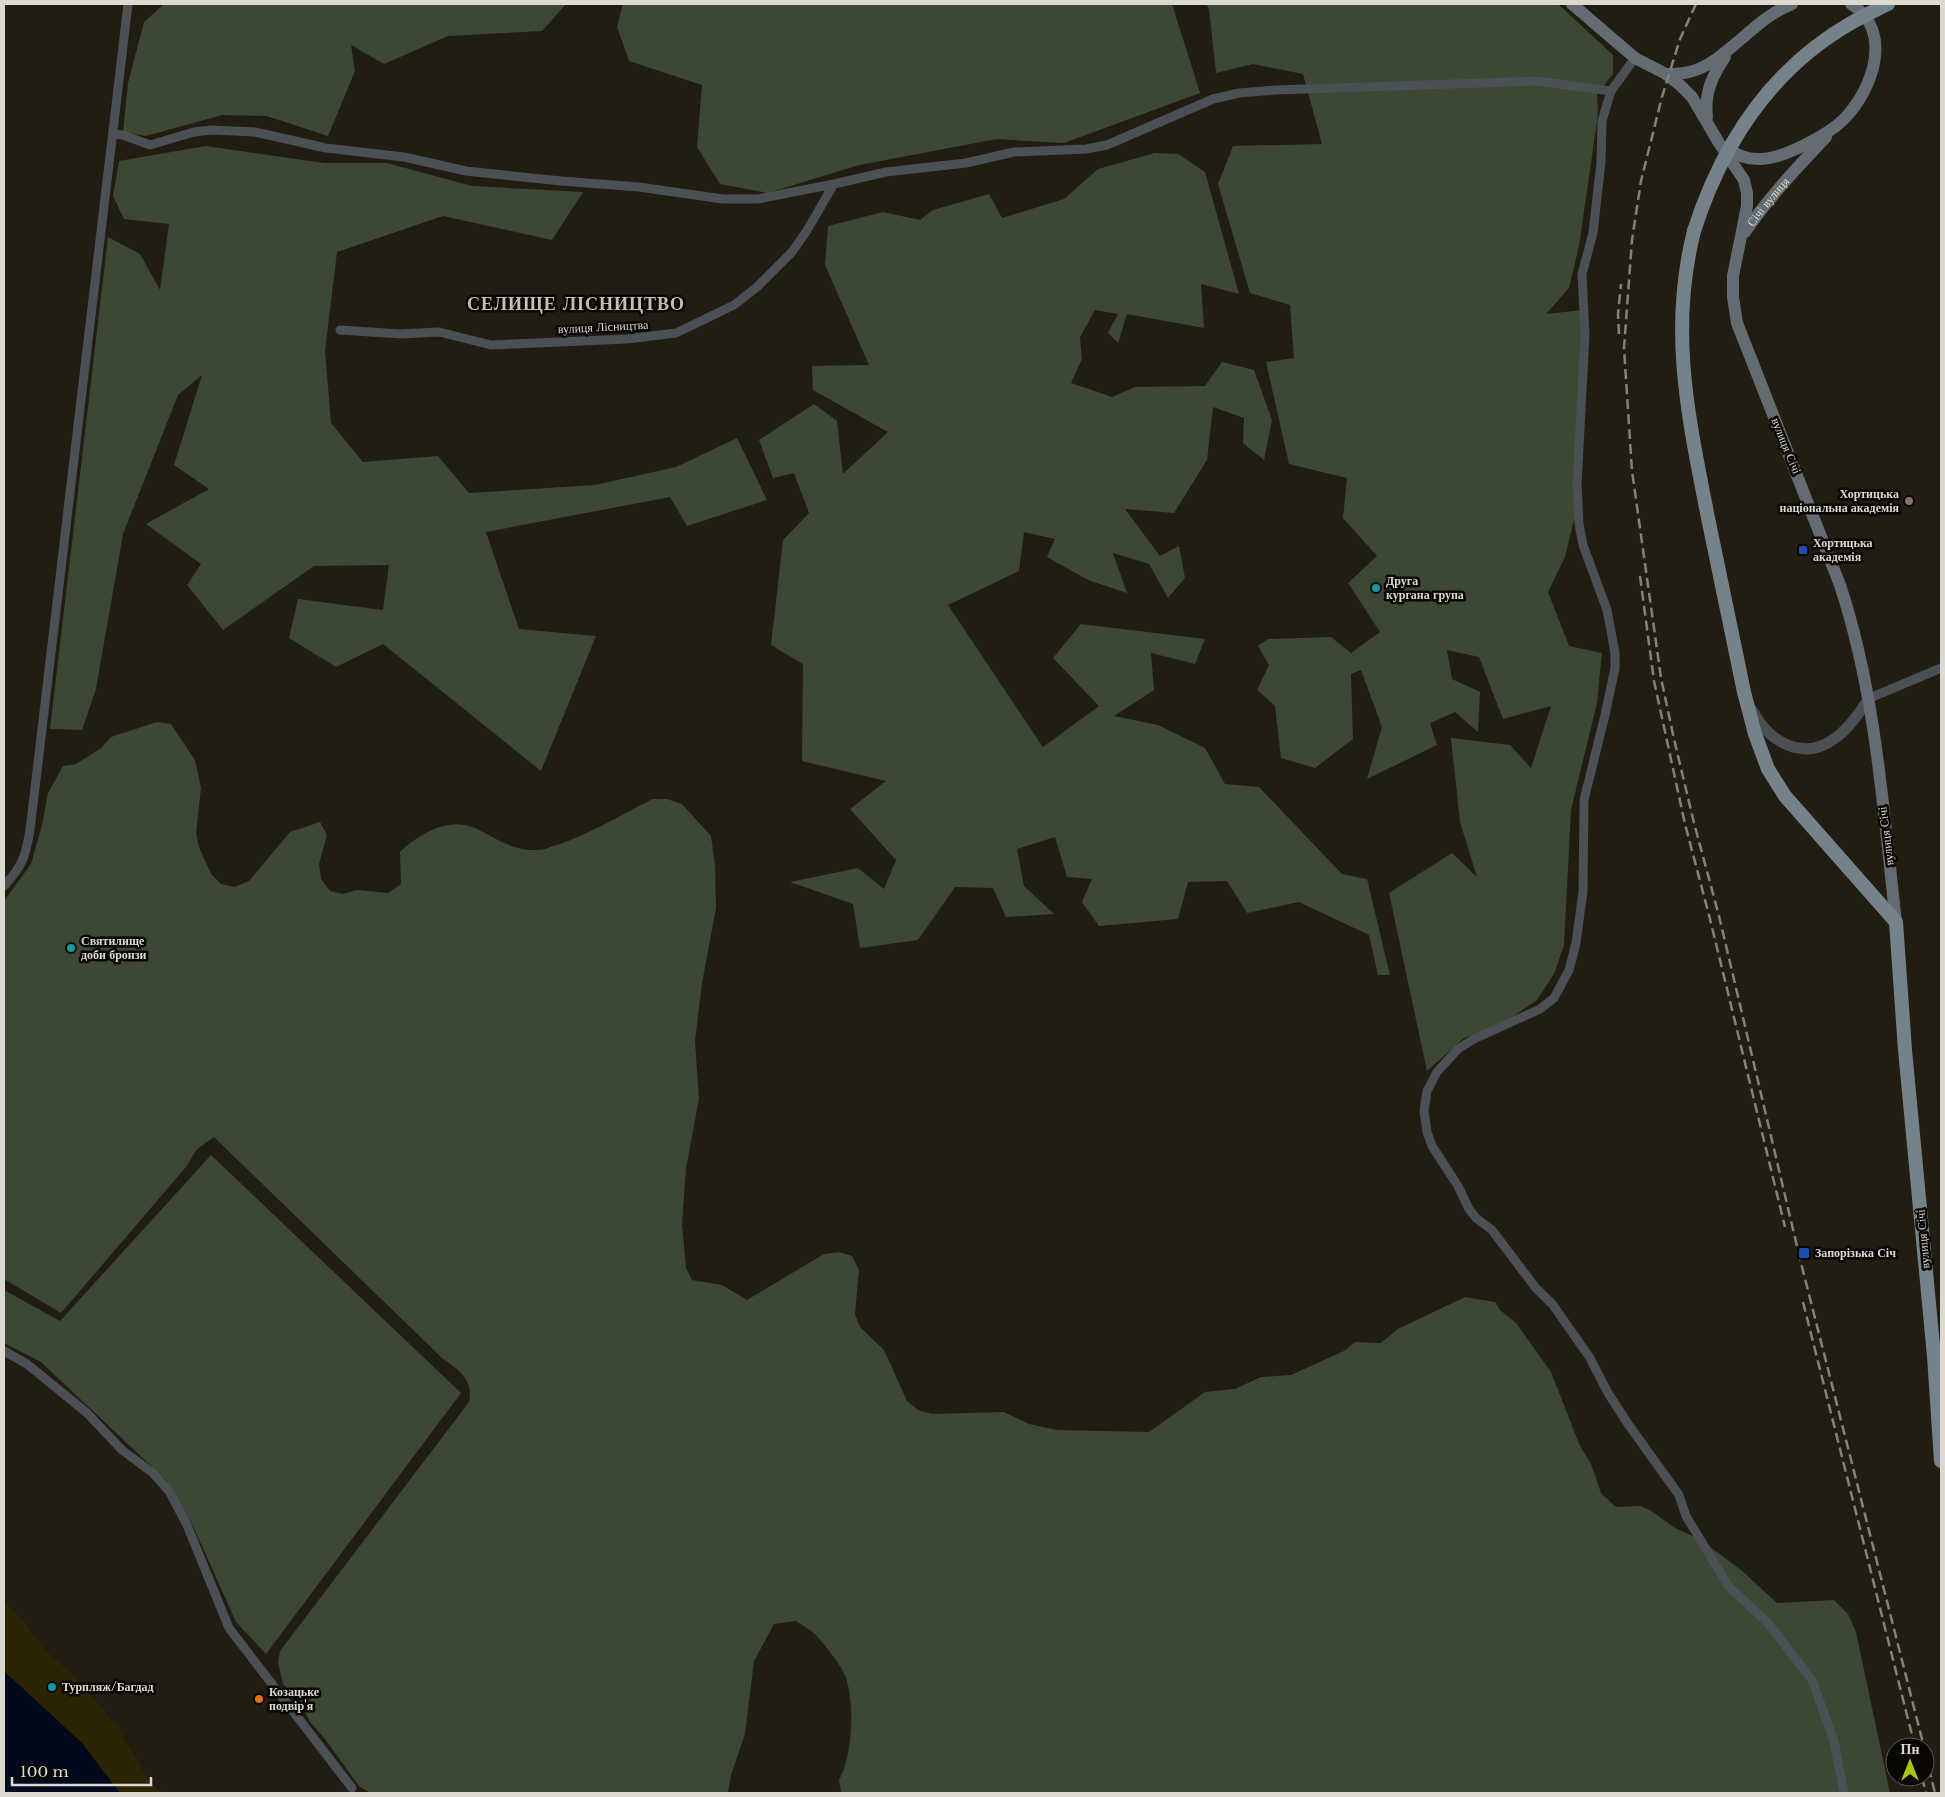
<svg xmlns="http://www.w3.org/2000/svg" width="1945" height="1797" font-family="'Libre Baskerville',serif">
<rect width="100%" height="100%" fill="#211d12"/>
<path fill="#3c4833" d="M164,4H566L542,31L448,36L384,64L351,45L355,71L328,136L267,116L222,115L146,136L123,132L128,83L144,22Z
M623,4H1172L1200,93L1064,143L997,139L859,165L768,193L720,184L697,147L702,85L629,61L617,27Z
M1206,4H1558L1613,55V74L1597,94L1598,114L1579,246L1569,288L1546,314L1583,310L1578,503L1565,557L1548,592L1569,646L1602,653L1597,703L1571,810L1564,945L1554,974L1537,1000L1499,1026L1464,1038L1427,1071L1389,893L1452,853L1477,877L1460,822L1451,738L1510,745L1531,768L1551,706L1503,719L1479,657L1447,650L1452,679L1480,692L1478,732L1455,712L1430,723L1437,745L1367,779L1382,727L1361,670L1351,674L1353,739L1315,768L1281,758L1275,706L1257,690L1269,665L1258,646L1268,639L1331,637L1351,653L1380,632L1348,583L1377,556L1343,518L1347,478L1289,464L1266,362L1294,358L1290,305L1250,293L1218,184L1233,146L1322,144L1303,74L1253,64L1216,73L1209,9Z
M206,146L324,163H387L472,186L583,192L552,240L443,216L337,252L325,351L331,423L363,462L438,456L469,493L595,485L676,467L737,438L767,500L687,526L670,497L486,532L519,629L596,636L541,771L383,644L336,667L289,638L298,599L383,610L389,565L314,566L223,630L187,585L201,564L146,524L209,489L174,465L202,375L178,395L123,534L96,689L82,730L50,729L108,237L140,254L160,290L169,224L124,219L113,196L119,161Z
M1155,153L1178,154L1205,172L1239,294L1201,284L1204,328L1127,314L1118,343L1108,333L1118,314L1095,310L1080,337L1082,359L1071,383L1112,397L1135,387L1205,386L1222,362L1254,370L1272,420L1264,460L1243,443L1244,418L1213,407L1207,460L1174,513L1125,509L1160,556L1179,546L1185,578L1168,598L1149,564L1113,553L1127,593L1088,580L1047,557L1055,539L1024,532L1019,571L948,605L1043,747L1099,706L1053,658L1081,624L1205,639L1195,664L1151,653L1154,690L1114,716L1158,725L1205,748L1225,784L1259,787L1342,874L1367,879L1390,975H1378L1369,935L1299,902L1247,913L1227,881L1188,882L1178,919L1099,926L1082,902L1092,879L1067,877L1055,837L1017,849L1024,886L1054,914L1006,917L993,888L955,887L918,940L860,948L853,904L790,882L858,868L884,889L896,860L850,809L886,781L802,761L803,664L771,645L783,540L809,513L794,473L773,478L759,440L814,404L837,421L843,474L888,432L813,390L812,366L869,365L825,265L828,226L883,212L920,220L933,210L989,194L1002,218L1064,199L1098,169Z
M157,722L171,724L195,760L201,788L196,833L199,847L211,874L221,884L235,887L249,881L290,832L320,822L327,835L319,864L321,879L330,891L343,894L357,890L388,893L401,884L400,852C417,835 447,817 472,827C497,837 508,851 539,850C545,850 551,846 557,845C590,834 622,814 653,799H667L682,804L711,836L715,865L716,908L702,983L695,1041L699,1099L686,1168L682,1225L686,1268L692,1280L722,1285L747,1300L824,1254L839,1252L852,1256L859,1270L855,1314L860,1327L884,1350L907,1401L918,1410L932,1414L1004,1412L1029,1424L1057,1430L1149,1432L1205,1392L1235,1389L1261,1377L1291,1375L1344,1351L1355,1342L1381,1343L1398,1329L1465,1297L1495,1302L1500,1310L1516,1323L1551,1372L1580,1446L1591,1464L1601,1493L1616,1507L1640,1506L1650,1510L1675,1528L1701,1540L1741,1570L1777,1603L1834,1600L1848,1614L1856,1632L1890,1793H845L841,1792L839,1780C853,1757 856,1696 843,1671C839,1663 821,1640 815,1634C809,1629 802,1625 796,1621L774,1624L754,1661L745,1734L731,1775L728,1793H370L359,1786L325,1739L310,1722L300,1701L283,1684L278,1662L280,1651L469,1402C474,1380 459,1370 442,1358L214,1137L197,1149L186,1167L61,1313L4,1279V901L31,864L42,825L48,793L63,766L76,764L101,748L111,737Z
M211,1155L461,1393L266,1654L236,1622L193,1526L166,1480L41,1362L4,1343V1290L60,1321Z"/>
<path fill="#2c2403" d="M4,1601L26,1625L45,1650L73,1675L117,1726L150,1783L162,1793H120L82,1743L4,1671Z"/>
<path fill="#000a1c" d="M4,1671L82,1743L120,1793H4Z"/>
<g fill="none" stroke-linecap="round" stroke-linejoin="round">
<path stroke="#4a5053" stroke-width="9" d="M1635,58L1611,91L1602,121L1601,162L1593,233L1582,274L1585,335L1577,484L1579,524L1583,545L1607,610L1615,653V668L1605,715L1584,800L1583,891L1576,943L1569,970L1554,998L1540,1009L1474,1039L1458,1049L1437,1072L1427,1091L1424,1111L1427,1132L1432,1146L1458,1186L1469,1209L1476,1218L1492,1230L1535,1287L1553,1305L1590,1358L1608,1393L1628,1424L1679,1495L1686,1516L1729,1587L1767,1622L1812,1680L1834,1741L1844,1793
M113,134L123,135L150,145L194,132L212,130L255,132L326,148L404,157L466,171L561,181L639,187L723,199H758L834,184L886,172L966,163L1014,152L1086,149L1107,145L1213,99L1239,93L1275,90L1537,81L1611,91
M340,330L401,334L439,332L491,345L627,339L676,333L734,305L757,287L792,252L806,232L834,184
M1870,698L1941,668
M4,886C23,865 25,858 30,830L128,4
M4,1351L27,1364L87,1413L122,1450L153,1473L169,1491L187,1525L229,1628L352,1788"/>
<path stroke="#4a5053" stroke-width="11" d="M1752,710C1768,741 1802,762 1834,739C1849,729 1859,712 1870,698"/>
<g stroke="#636c72" stroke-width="12">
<path d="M1572,4L1635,58L1666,74L1680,85L1692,97L1719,143L1744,180L1747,193V206L1733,276V297L1737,323L1840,585C1876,694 1883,809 1896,922"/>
<path d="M1666,74C1674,74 1682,74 1689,72C1725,64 1754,18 1792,4"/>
<path d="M1707,117C1704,94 1712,76 1725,57"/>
<path d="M1725,147C1737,155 1747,160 1761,159C1782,159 1828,135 1843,120C1873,90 1894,31 1851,4"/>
<path id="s1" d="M1745,232C1769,197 1797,168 1826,137"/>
</g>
<path stroke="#768289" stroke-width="14" d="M1694,231C1669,330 1688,415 1707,513C1719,573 1732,632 1744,692L1755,734L1768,769L1785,796L1896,922L1905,1050L1934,1356L1941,1461"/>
<path stroke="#868279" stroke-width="2.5" stroke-dasharray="10 5" stroke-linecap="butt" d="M1696,4L1680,39L1662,97L1641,181L1632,240L1624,348L1632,471L1661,678L1674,739L1694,823L1719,916L1800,1259L1924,1747
M1619,334L1618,314L1621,284
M1640,576L1654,681L1685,824L1710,919L1785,1227
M1803,1302L1915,1747
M1925,1753L1935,1793
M1922,1777L1926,1793"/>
<path stroke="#768289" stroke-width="14" d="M1694,231C1722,144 1771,69 1851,23C1863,16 1876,10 1888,4"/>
</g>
<circle fill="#8d6e63" stroke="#090704" stroke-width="2" cx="1909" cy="501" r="5"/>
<g fill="#1a4fb4" stroke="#090704" stroke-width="2">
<rect x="1798" y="545" width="10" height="10" rx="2.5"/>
<rect x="1798" y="1247" width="12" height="12" rx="2.5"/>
</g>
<g fill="#0f9aa8" stroke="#090704" stroke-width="2">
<circle cx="1376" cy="588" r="5"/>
<circle cx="71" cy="948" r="5"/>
<circle cx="52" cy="1687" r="5"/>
</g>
<circle fill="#e8710a" stroke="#090704" stroke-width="2" cx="259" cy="1699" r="5"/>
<g text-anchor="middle" stroke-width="5" stroke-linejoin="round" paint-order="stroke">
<g font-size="12" fill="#dcd9d1" stroke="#090704">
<text dy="4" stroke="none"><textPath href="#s1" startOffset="38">Січі вулиця</textPath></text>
<text transform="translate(603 327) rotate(-3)" y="4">вулиця Лісництва</text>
<text transform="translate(1786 446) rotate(68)" y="4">вулиця Січі</text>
<text transform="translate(1886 836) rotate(-97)" y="4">вулиця Січі</text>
<text transform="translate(1923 1239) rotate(-95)" y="4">вулиця Січі</text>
</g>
<g font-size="12" font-weight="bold" fill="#dcd9d1" stroke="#090704" text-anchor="start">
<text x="1899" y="498" text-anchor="end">Хортицька<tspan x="1899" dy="14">національна академія</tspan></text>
<text x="1813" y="547">Хортицька<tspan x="1813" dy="14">академія</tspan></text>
<text x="1386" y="585">Друга<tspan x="1386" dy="14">кургана група</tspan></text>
<text x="81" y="945">Святилище<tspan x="81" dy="14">доби бронзи</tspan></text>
<text x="1815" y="1257">Запорізька Січ</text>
<text x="62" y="1691">Турпляж/Багдад</text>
<text x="269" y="1696">Козацьке<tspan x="269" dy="14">подвір'я</tspan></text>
</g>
<g font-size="18" font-weight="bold" letter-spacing="1" fill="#c5c0b2" stroke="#090704">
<text x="576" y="310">СЕЛИЩЕ ЛІСНИЦТВО</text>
</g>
</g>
<rect width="1945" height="1797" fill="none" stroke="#dcd9d1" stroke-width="10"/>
<g transform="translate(1910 1762)"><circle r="24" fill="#090704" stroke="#5d5b56"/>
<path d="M0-4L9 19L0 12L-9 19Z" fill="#aec50a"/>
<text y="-8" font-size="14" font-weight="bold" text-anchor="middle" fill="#dcd9d1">Пн</text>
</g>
<path d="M12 1777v8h139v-8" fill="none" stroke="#dcd9d1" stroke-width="2.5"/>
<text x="20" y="1777" font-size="15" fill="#dcd9d1" stroke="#090704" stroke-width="4" paint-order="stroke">100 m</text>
</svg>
